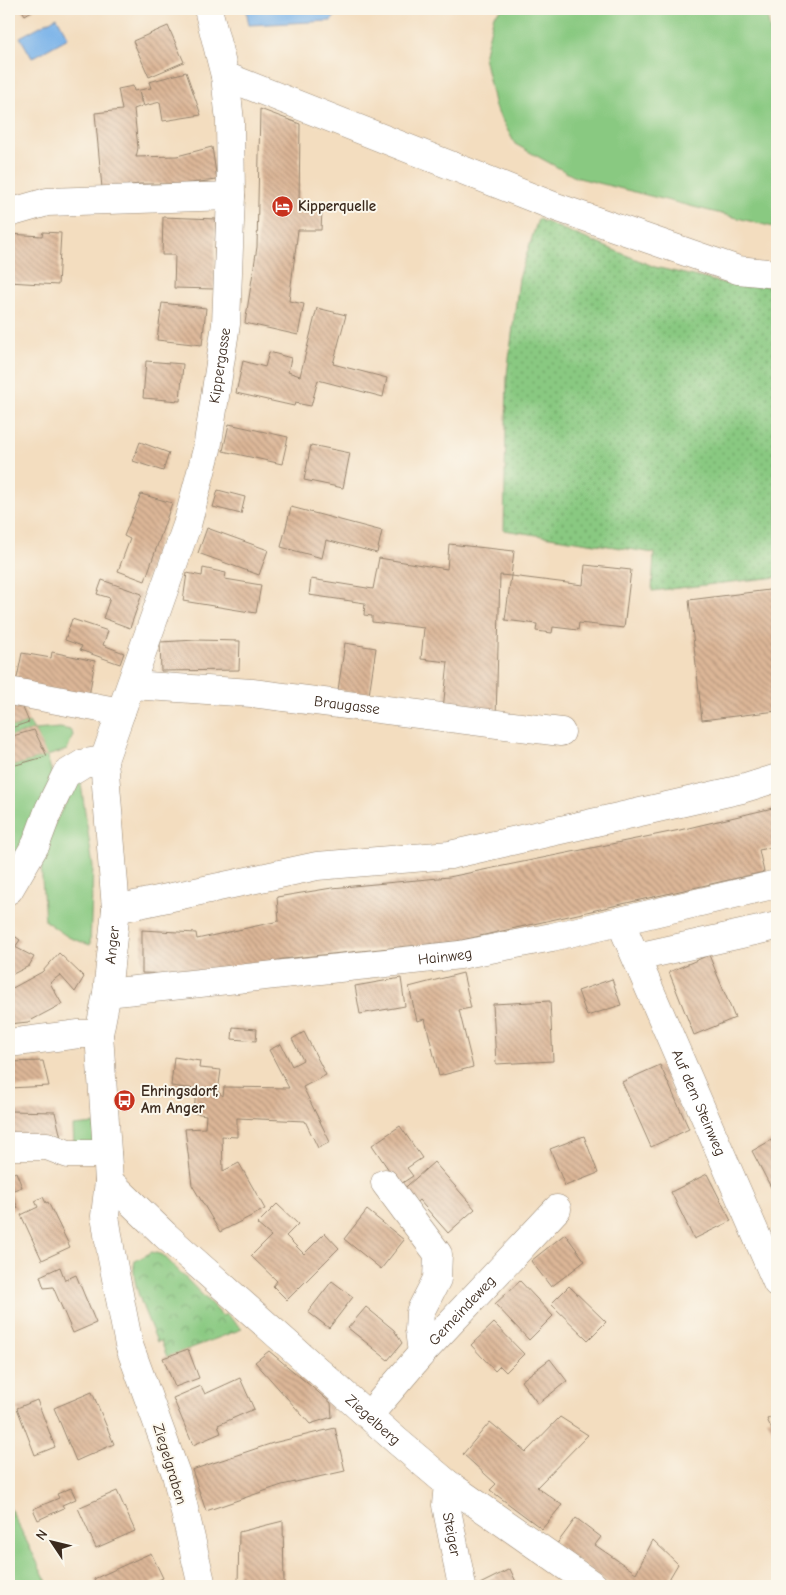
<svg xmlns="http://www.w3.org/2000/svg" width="786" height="1595" font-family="'Comic Neue',sans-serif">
<defs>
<pattern id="park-crowns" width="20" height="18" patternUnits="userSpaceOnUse" patternTransform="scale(1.25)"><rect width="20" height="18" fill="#89c981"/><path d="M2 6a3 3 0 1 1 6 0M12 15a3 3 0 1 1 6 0" fill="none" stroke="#71a369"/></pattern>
<pattern id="garden-dots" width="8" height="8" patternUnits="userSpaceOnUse" patternTransform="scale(1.25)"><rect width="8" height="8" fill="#89c981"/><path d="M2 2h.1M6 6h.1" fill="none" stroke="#71a369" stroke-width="1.8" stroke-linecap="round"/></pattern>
<pattern id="building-back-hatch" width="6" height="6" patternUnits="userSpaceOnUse" patternTransform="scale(1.25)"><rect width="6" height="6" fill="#ddb798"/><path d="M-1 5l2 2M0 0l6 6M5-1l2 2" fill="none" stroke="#b4957b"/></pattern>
</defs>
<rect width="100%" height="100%" fill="#fbf7ec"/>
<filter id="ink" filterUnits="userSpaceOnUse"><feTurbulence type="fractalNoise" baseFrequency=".02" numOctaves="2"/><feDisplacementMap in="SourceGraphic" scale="10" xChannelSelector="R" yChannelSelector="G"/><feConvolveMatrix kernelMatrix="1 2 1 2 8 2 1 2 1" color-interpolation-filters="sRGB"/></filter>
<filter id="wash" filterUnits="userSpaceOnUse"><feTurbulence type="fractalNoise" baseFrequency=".0096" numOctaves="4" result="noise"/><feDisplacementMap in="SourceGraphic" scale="20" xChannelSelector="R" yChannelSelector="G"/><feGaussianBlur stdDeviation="1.12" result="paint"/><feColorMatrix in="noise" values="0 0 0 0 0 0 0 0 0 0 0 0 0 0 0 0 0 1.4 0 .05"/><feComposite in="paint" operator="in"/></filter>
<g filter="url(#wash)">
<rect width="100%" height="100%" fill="#f3ddbf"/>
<path fill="#89c981" stroke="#627a50" d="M502,9H766L777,73V228L575,177L515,144L495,107L484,57L494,15Z
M60,728L71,730L73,735L67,750L47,756L53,777L9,870V767L46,756L34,730Z
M80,777L93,867L90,945L68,937L45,921L40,850Z
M95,1124L96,1146L74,1147L73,1126Z
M9,1506L49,1586H9Z"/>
<path fill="url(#park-crowns)" stroke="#627a50" d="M152,1252L163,1255L223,1316L226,1314L242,1329L167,1357L161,1341L157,1342C149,1321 129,1281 135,1261Z"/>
<path fill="url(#garden-dots)" stroke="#627a50" d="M538,219L655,267L723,283L777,286V577L652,591L654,553L504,530L507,375L519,278Z
M29,722L34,730L9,737V726L15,727Z"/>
<path fill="#79b2e9" stroke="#5a6e84" d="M246,9H341L331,21L249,25Z
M57,17L68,38L32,58L20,37Z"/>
<g id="blocks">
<path fill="url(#building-back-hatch)" d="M21,9H35L25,15Z
M168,26L184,62L149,77L133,41Z
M186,72L201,115L163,121L160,102L144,106L139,91L142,106L134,109L138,148L136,157L177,156L212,147L217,180L181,184H140L102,188L95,113L122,110L118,89L133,86L134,91L151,88L149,82Z
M260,109L300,124L299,210H322L321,230H298L289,301L304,304L298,335L245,323L257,247Z
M163,217L216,219L214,289L174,288L175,255H162Z
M43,232L61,233L58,285L9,282V234L42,236Z
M162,303L206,308L202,345L157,340Z
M317,308L346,315L333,364L387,378L383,397L318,380L311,406L295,403L294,406L236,393L243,361L265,367L269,352L291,358L288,372L300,376Z
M146,361L183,364L180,401L143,398Z
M229,424L288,437L282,464L223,451Z
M140,442L169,453L163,471L133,461Z
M311,445L350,453L343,488L304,480Z
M218,490L245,497L241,514L213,507Z
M141,494L172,503L145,581L118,571L130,539L124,536Z
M291,507L382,531L377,553L326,540L322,558L281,547Z
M207,528L268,550L259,575L198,553Z
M449,544L514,551L511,576L500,575L496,718L443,709L448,662L421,659L424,628L372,622V616L364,615L365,603L309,595L311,579L373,589L379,558L447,569Z
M585,565L631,570L624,628L579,623L578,630L553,627L552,633L536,631L537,624L505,620L511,576L583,585Z
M203,568L226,573L225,579L261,585L256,613L183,601L187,573L202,576Z
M102,580L142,594L130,628L103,618L110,598L97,594Z
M777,589V711L702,720L689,600Z
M72,619L108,631L103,645L124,653L120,664L80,650L82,646L65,640Z
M196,640L240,641L239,670L161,671L160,642Z
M345,643L376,648L369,695L338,690Z
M52,652L95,661L89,696L16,683L22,653L51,658Z
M9,705L23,708L29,722L14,727L9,726Z
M34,730L47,756L9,767V737Z
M777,807V846L759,850L764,872L458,941L283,959L205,975L142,973V930L196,933L197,939L279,921L277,897L332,888L449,877L680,830Z
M9,932L20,940L15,947L34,957L29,966L9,976Z
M59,953L84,977L75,992L60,975L50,983L62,1004L28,1022L9,1024V990L42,972Z
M709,955L735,1018L694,1035L669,972Z
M463,973L471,1008L459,1010L473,1067L439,1076L425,1019L417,1021L409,987Z
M401,978L405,1006L360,1014L355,986Z
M612,979L621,1005L587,1016L578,991Z
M550,1001L553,1061L496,1064L493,1004Z
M233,1027L257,1029L256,1041L232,1039Z
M304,1032L326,1075L303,1087L330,1142L318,1148L305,1121L237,1118V1137L222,1136L223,1171L239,1163L265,1209L220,1232L192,1185L185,1129L205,1128L206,1115L194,1113L196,1089L171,1086L174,1057L200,1061L199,1068L221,1070L218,1092L223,1096L224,1087L289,1088L269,1050L281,1044L292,1066L303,1060L292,1039Z
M43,1061L49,1086L9,1088V1062Z
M660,1065L689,1129L651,1147L622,1082Z
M9,1111L55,1112L61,1138H9Z
M400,1126L422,1158L407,1168L413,1176L399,1185L372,1145Z
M584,1136L598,1173L565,1186L550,1149Z
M777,1137V1199L752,1151Z
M434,1162L475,1209L448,1233L419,1200L411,1207L399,1193Z
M16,1172L22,1187L11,1191L18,1208L9,1211V1175Z
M707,1174L731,1221L694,1239L671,1192Z
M43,1197L46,1203L48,1202L70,1247L42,1260L21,1215L38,1207L35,1201Z
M277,1204L298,1224L286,1236L304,1254L325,1233L339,1248L287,1300L273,1286L277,1281L251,1256L271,1236L257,1224Z
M367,1210L404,1240L381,1269L344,1239Z
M565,1234L585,1261L551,1287L531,1261Z
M60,1267L65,1280L76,1275L96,1323L73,1333L53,1287L44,1288L40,1276Z
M332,1281L353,1297L329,1328L308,1312Z
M520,1281L553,1316L529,1340L495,1304Z
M569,1286L606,1322L588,1340L551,1304Z
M366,1307L394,1330L402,1343L388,1360L348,1328Z
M494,1323L524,1354L506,1372L500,1366L495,1371L471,1345Z
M188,1349L199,1378L175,1387L163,1358Z
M269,1351L331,1403L332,1417L310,1424L255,1362Z
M550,1359L567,1381L538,1404L521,1381Z
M240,1378L254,1409L218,1425L221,1433L193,1445L173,1398L201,1386L205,1394Z
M92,1392L114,1444L76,1461L54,1408Z
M37,1400L55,1447L35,1455L17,1408Z
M777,1415V1441L767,1419Z
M560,1417L588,1435L537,1487L562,1505L542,1529L490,1490L496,1484L463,1454L490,1422L526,1452Z
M335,1428L345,1471L282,1485L206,1511L192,1470L273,1443Z
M71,1488L76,1499L62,1505L64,1508L38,1520L33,1509L59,1498L57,1494Z
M117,1491L135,1531L96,1548L78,1508Z
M576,1518L601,1537L595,1545L636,1573L653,1540L678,1564L665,1586H612L556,1545Z
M283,1521L284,1586H238L239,1532Z
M151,1553L163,1578L145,1586H97L94,1579Z
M510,1569L518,1586H481L480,1584Z
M419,1582L421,1586H409Z"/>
</g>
</g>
<g filter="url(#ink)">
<use href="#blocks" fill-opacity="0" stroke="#97846e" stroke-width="1"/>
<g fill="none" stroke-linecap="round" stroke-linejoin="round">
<defs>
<g id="minor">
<path d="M225,76L556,207L738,270L777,274"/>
<path d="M9,213L47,202L231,196"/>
<path id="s1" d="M132,685L252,693L561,732"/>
<path d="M9,691L121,712"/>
<path d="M9,890L36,844L49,809L66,774L84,763L104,760"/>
<path d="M116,909L317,866L450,855L742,789L777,778"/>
<path id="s2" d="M620,921L777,1283"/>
<path d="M637,957L777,926"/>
<path id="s3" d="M107,993L460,955L552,937L777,884"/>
<path d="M9,1043L79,1034H99"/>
<path d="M9,1146H47L68,1154H107"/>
<path id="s4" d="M109,1181L165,1235L397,1441L448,1484L594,1586"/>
<path d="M385,1183L438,1254L437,1279L420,1312L419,1330L422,1353"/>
<path id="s5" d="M369,1415L422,1353L557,1209"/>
<path id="s6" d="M448,1484L446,1505L462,1586"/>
<path id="s7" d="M202,1586L176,1474L129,1345L111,1253L105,1216L109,1181L99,1034L107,993L116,909L104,760L187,525L207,449L226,324L231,196L230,121L225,76L208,9"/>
</g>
</defs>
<use href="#minor" stroke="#97846e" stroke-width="29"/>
<use href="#minor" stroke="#fff" stroke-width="28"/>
</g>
</g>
<defs>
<symbol id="hotel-disc" viewBox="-11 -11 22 22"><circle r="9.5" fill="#c8321e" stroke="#fbf7ec"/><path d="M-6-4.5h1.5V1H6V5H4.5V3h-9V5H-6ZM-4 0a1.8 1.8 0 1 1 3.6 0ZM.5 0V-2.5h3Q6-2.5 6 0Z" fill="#fff"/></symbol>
<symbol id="bus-disc" viewBox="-11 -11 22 22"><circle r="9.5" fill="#c8321e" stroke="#fbf7ec"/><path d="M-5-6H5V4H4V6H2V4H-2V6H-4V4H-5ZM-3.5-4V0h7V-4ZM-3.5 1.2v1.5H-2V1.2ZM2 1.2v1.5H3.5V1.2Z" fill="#fff"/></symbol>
</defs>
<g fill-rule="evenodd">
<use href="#hotel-disc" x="270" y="194" width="25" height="25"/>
<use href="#bus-disc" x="112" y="1088" width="25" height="25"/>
</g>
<g text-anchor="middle" stroke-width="4" stroke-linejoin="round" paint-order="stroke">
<g font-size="15" font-weight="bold" fill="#3b2a1e" stroke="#fbf7ec" text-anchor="start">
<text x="298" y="211">Kipperquelle</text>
<text x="141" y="1096">Ehringsdorf,<tspan x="141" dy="17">Am Anger</tspan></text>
</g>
<g font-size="15" fill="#3b2a1e" stroke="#fbf7ec">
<text dy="5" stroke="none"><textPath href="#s7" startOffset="1254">Kippergasse</textPath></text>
<text dy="5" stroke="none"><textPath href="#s1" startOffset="216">Braugasse</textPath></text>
<text dy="5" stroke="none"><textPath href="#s7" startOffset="656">Anger</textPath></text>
<text dy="5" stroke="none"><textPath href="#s3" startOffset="340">Hainweg</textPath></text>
<text dy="5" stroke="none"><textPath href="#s2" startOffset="198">Auf dem Steinweg</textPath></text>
<text dy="5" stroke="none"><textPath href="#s5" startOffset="140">Gemeindeweg</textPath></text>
<text dy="5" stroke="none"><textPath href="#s4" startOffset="356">Ziegelberg</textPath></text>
<text transform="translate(170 1464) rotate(73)" y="5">Ziegelgraben</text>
<text dy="5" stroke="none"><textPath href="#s6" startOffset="51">Steiger</textPath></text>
</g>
</g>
<rect width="786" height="1595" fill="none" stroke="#fbf7ec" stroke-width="30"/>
<g transform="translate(52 1542) rotate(305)" stroke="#fbf7ec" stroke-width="4" paint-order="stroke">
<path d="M0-4L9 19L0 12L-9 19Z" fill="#3b2a1e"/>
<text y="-8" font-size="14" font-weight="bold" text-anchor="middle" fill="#3b2a1e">N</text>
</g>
</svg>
